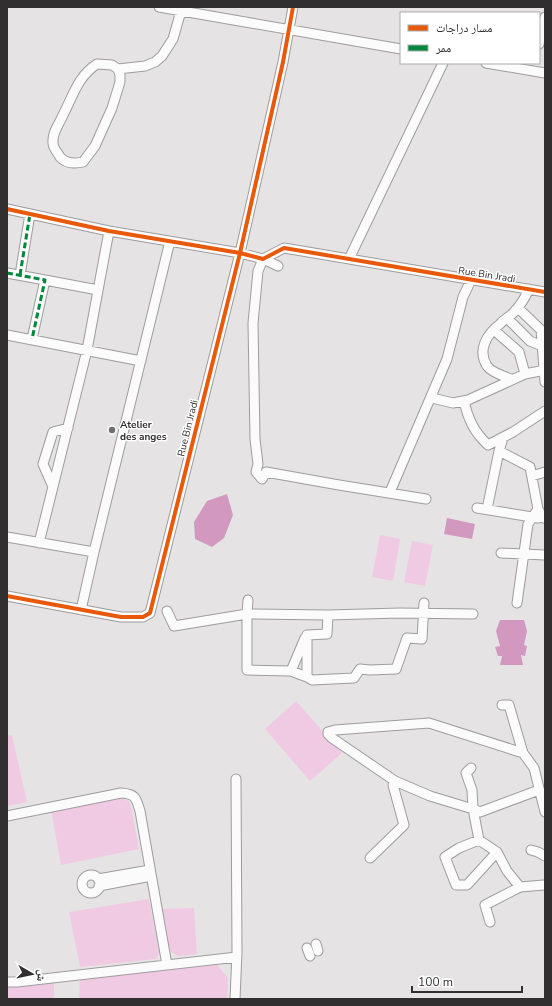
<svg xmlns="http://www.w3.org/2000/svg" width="552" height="1006" font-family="'Nunito Sans','Noto Naskh Arabic',sans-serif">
<rect width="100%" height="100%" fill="#e6e3e5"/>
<path fill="#f0cae3" d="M380,535L400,539L393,581L372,577Z
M412,541L433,545L425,586L404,582Z
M296,701L342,753L310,781L265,729Z
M12,735L27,802L7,806V736Z
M121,797L130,802L139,849L61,865L51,810Z
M149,899L159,953L156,959L80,967L69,912Z
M194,908L197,954L178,956L168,950L162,909Z
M217,965L228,978L227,999H79L80,979Z
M54,981V999H7V986Z"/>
<path fill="#d298bf" d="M227,494L233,515L224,538L212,547L195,539L194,522L207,501Z
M447,518L475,524L472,539L444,534Z
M500,620H524L527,631L524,645L527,646L525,656L521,655L523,665H500L502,656H498L495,647L500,646L496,631Z"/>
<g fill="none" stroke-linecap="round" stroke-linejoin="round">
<defs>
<path id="minor" d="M159,7L401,49
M539,44L545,17
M486,63L545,73
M118,69L120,75V82L112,108L95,146L83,162C74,164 66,164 60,157C58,153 53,148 53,143C52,132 59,125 63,115C73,96 78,76 97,64L112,65L118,69L145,66L155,62L162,56L173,39L181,11
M7,209L109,231L240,253L263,259L284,248L545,292
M349,259L443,63
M278,266L263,259L258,271L253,323L255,439L258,464L256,472L262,479L266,472L339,485L426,499
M7,273L45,280L32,339
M20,275L30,214
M45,280L98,290
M518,308L541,330L545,382
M507,318L530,341L542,346
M494,330L519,352L525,374
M7,335L141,361
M511,379C504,376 492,373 487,366C477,350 487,334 500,324C504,319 510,317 514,312C521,305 525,298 529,289
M432,398L453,403L468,400L525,374L545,370
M464,401C468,419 474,432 488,445L513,432L545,411
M503,438L499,451L530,467L538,509L543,518
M532,476L545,472
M53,487L43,464L53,432L68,428
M390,492L447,359L463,297L471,280
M477,508L538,518
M487,509L499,451
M7,537L94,552
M39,543L87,350L109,231
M501,553L545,555
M7,596L121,617H143L150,613L240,253L283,62L293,7
M248,600L247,614V670L291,671L307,677V635L327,634L328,615
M517,603L528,524L538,509
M81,610L94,552L170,241
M167,611L174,626L247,614L328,615L400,613L473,614
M291,671L305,638
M307,677L312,680L354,678L360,669L370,670L396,669L407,638L422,639L424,603
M502,705H509L523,753L534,768L545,812
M471,768L466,773L472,790L473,809L480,812L539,790
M395,781L332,738L328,734V732L335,730L429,723L523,753
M7,816L121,793C136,794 136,798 140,811L167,965
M479,840L459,848L445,857L456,885H467L497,852
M531,850L538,852L545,856
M370,858L404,825L393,785L395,781L430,796L473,809L479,840L497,852L507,871L520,887L544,885
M82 884a9 9 0 1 1 18 0a9 9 0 1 1-18 0Z
M98,879L150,870
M99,886L151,876
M490,922L485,905L520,887
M316,944L318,951
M307,948L310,956
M7,982H17L237,957
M235,999L237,952L236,779"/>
</defs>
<use href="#minor" stroke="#9e9c9d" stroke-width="11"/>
<use href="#minor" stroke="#fbfbfb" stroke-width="9"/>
<path stroke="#00873e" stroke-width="3" stroke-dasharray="6 3" stroke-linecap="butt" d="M7,273L45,280L32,339
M20,275L30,214"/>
<defs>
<path id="cycleway" d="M7,209L109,231L240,253L263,259L284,248L545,292
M7,596L121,617H143L150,613L240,253L283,62L293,7"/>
</defs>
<use href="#cycleway" stroke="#fff" stroke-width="6"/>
<use href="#cycleway" stroke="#e8590c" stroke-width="4"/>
</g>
<circle fill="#706e6f" stroke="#fff" stroke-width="1.5" cx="112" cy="430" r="4"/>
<g text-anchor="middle" stroke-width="3" stroke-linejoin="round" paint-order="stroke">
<g font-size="10" fill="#312f30" stroke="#fff">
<text transform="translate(487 274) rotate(9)" y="4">Rue Bin Jradi</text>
<text transform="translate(187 428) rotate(-76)" y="4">Rue Bin Jradi</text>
</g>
<g font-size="10" font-weight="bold" fill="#312f30" stroke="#fff" text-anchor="start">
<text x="120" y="428">Atelier<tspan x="120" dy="12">des anges</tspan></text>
</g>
</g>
<rect width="552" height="1006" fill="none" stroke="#312f30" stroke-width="16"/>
<rect x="400" y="12" width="140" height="52" fill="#ffffff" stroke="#adacac"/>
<rect x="408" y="25" width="20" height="6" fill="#e8590c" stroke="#adacac"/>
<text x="436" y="32" font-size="12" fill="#312f30">مسار دراجات</text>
<rect x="408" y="45" width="20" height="6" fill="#00873e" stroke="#adacac"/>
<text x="436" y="52" font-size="12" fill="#312f30">ممر</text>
<g transform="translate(32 974) rotate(99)" stroke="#ffffff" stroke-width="3" paint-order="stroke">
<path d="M0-3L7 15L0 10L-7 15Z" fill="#312f30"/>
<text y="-6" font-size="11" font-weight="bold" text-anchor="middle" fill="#312f30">ش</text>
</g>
<path d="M412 986v6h110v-6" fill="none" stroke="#312f30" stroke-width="2"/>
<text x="418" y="986" font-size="12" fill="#312f30" stroke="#ffffff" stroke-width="3" paint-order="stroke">100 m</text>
</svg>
